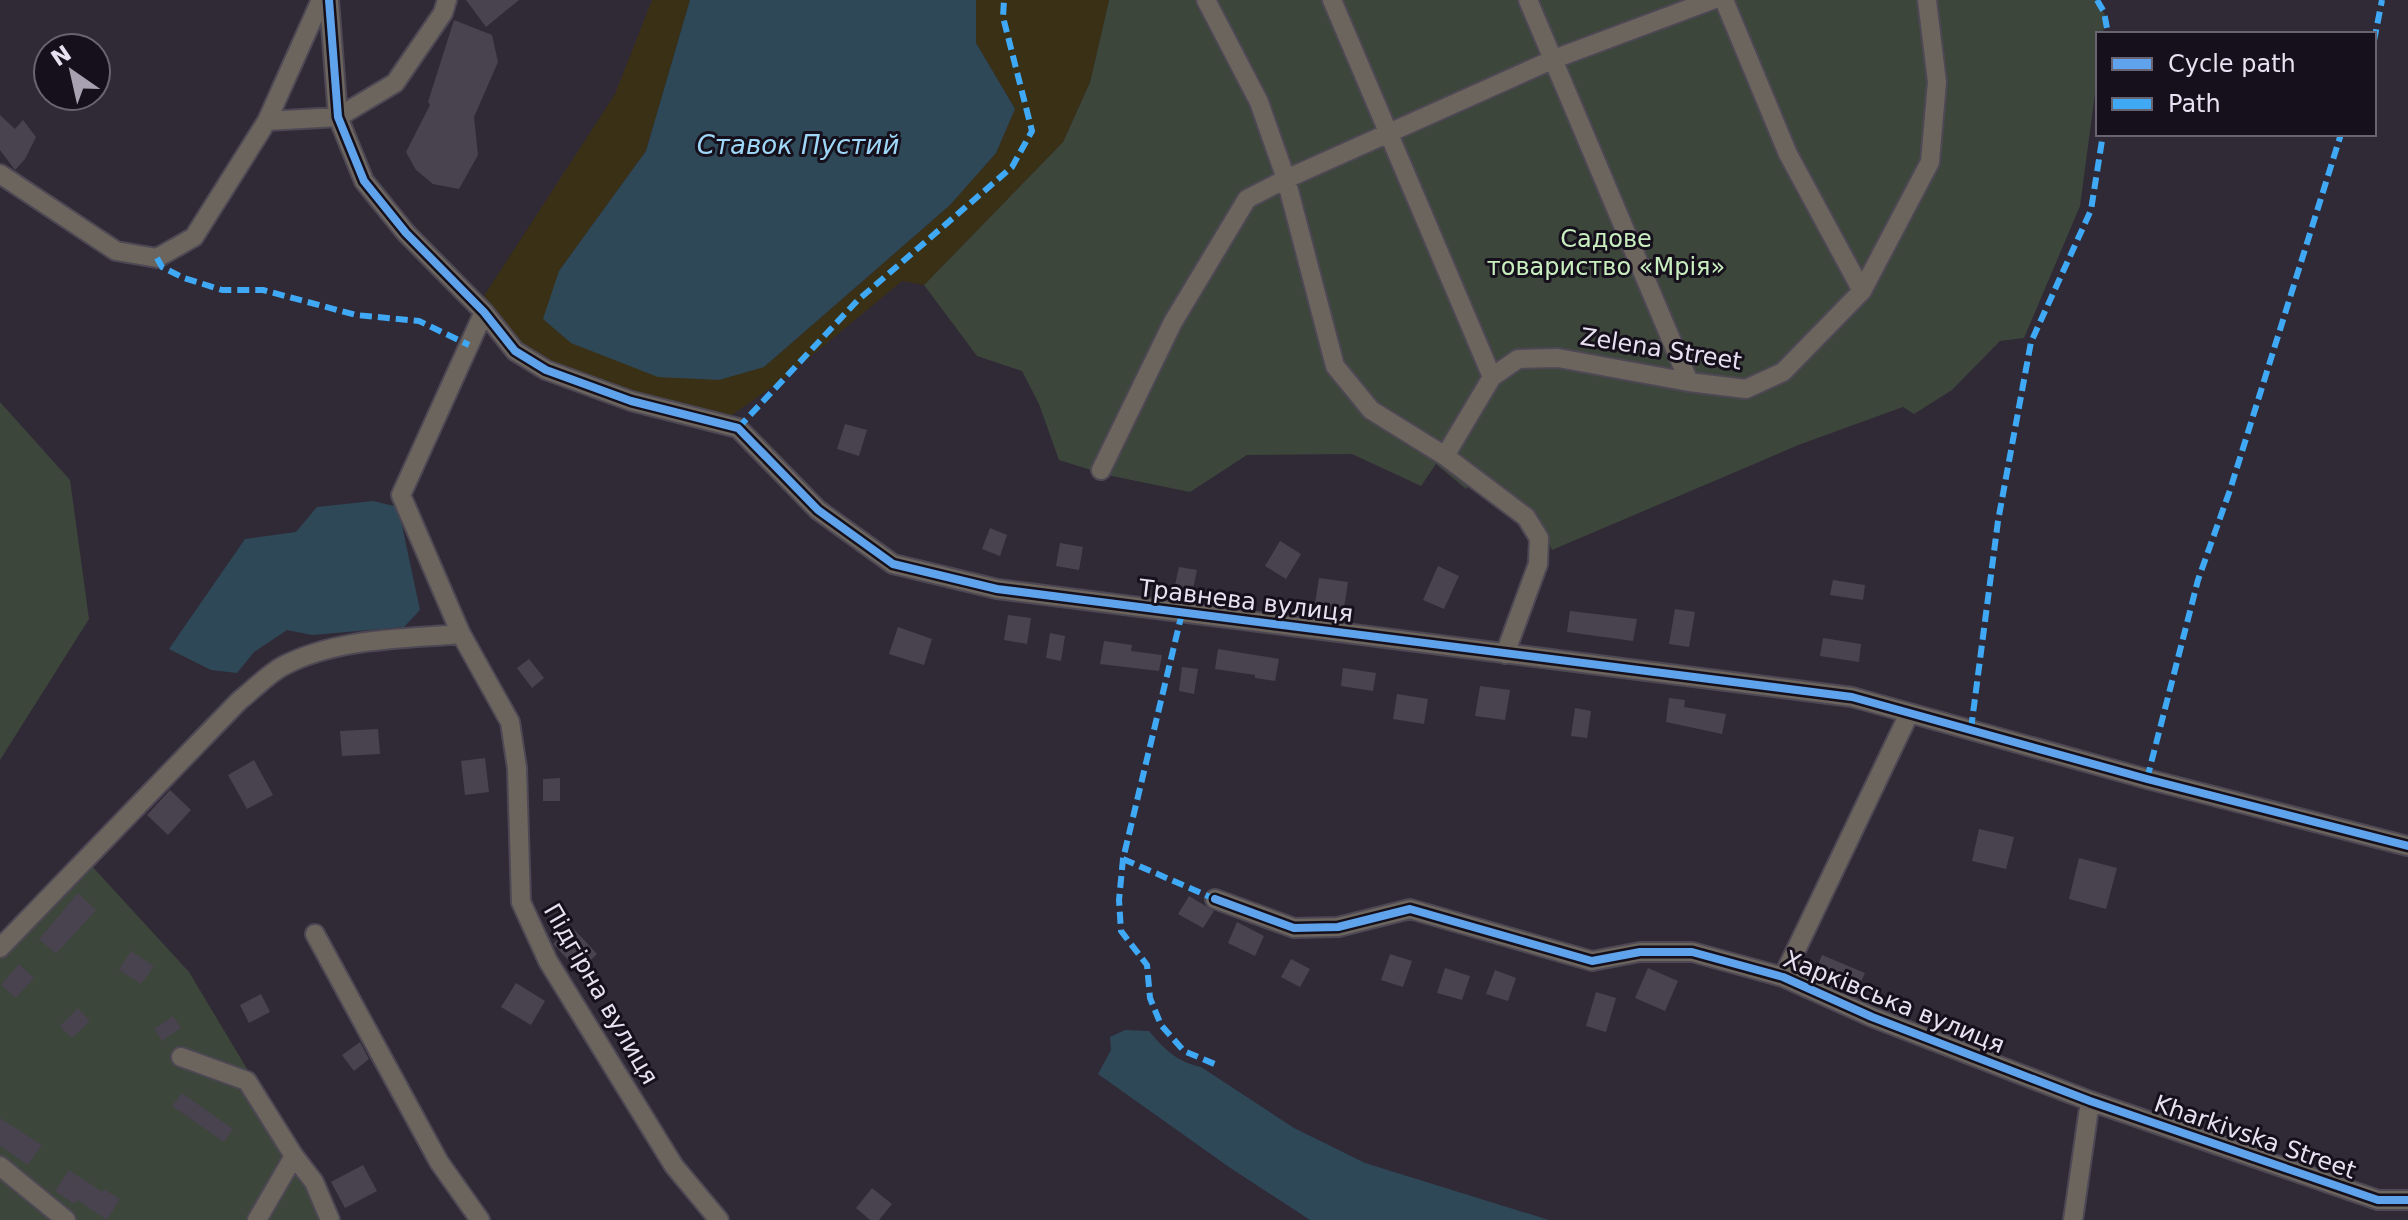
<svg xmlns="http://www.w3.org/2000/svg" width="2408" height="1220" font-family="'DejaVu Sans',sans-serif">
<rect width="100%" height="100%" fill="#302a37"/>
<path fill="#3d463b" d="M1109,0H2097L2105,15L2103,34H2098V71L2080,206L2024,338L2000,341L1952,390L1914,414L1903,407L1801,444L1552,550L1537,517L1482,472L1466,489L1436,464L1421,486L1352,454L1247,455L1190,492L1107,475L1059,460L1039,404L1022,371L977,356L924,285L1063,142L1090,82Z
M0,402L70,480L89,619L0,760Z
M90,864L189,972L322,1194L329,1220H0V951Z"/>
<path fill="#393016" d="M652,0H690L646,151L559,271L764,367L950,205L996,153L1015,109L976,43V0H1109L1090,82L1063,142L924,285L902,281L786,377L725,420L631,401L515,351L480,302L615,94Z"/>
<path fill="#2f4858" d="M690,0H976V43L1015,109L996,153L950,205L764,367L719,380L658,377L571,343L543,319L559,271L646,151Z
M373,501L398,507L420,610L404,627L312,635L287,630L254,652L237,673L211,670L169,649L245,539L296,532L317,507Z
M1125,1030L1149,1031C1164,1049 1177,1062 1201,1067L1294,1128L1365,1163L1549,1220H1310L1229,1167L1098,1074L1111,1050L1110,1037Z"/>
<path fill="#48434e" d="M466,0H519L486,27Z
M454,20L492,35L498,62L474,117L478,155L459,189L433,184L416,170L406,152L430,105L428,102Z
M0,115L15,129L23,120L36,137L25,159L15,170L0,150Z
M845,424L867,430L859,456L837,449Z
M990,528L1007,535L1000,556L982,549Z
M1280,541L1301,554L1286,579L1265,566Z
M1060,543L1083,547L1079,570L1056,566Z
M1438,566L1459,576L1444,609L1423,600Z
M1179,567L1197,570L1191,598L1173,594Z
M1319,578L1348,582L1343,615L1314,610Z
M1833,580L1865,585L1863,600L1830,595Z
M1675,609L1695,612L1689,647L1669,644Z
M1570,611L1637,619L1633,641L1567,632Z
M1008,615L1031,618L1027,644L1004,640Z
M898,627L932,639L924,665L889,654Z
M1050,633L1065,636L1061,661L1046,658Z
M1823,638L1861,644L1859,662L1820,656Z
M1104,641L1132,645L1131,651L1162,655L1159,671L1100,664Z
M1218,649L1279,659L1275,681L1255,678V675L1215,669Z
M529,659L544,678L532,688L517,668Z
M1182,667L1198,669L1194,694L1179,691Z
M1343,668L1376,673L1373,691L1341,686Z
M1480,686L1510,690L1505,720L1475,716Z
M1397,694L1428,699L1424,724L1393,719Z
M1669,698L1685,700L1684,707L1726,714L1722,734L1666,722Z
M1575,708L1591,711L1587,738L1571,736Z
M378,729L380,754L342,756L340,731Z
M485,758L489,792L465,795L461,761Z
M254,760L273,795L247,809L228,775Z
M560,778V801H543V779Z
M170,790L191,810L168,835L147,815Z
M1979,829L2014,837L2006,869L1972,861Z
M2079,858L2117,868L2106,909L2069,899Z
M78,893L96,910L56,954L39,939Z
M1189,896L1214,911L1203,928L1178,914Z
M1237,922L1264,936L1255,956L1228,943Z
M571,926L597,954L579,971L553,944Z
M131,951L154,966L141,984L119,970Z
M1390,954L1412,961L1403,987L1381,980Z
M1822,955L1865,973L1855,995L1813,977Z
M1291,959L1310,969L1300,987L1281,977Z
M19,964L34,978L16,998L1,985Z
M1445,968L1470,976L1462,1000L1437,993Z
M1648,968L1678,981L1665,1011L1635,998Z
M1495,970L1516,978L1508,1001L1486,994Z
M516,983L545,1001L531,1025L501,1007Z
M1596,992L1616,998L1606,1032L1586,1026Z
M261,994L270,1012L249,1023L240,1005Z
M78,1008L90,1021L72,1038L60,1026Z
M173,1016L181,1028L162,1041L154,1029Z
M360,1042L369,1059L354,1071L342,1055Z
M182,1093L233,1129L224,1142L172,1106Z
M0,1118L42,1145L28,1165L0,1146Z
M363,1165L377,1191L345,1208L331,1182Z
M69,1170L102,1192L104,1189L120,1199L107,1220L77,1200L74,1204L55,1191Z
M872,1188L892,1204L879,1220H870L856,1208Z"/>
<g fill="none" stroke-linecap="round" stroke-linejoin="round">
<defs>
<path id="minor" d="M329,0L338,117L364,181L406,233L484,312L515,351L546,370L631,401L738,428L818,510L893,564L997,589L1852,697L2147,779L2408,846
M1206,0L1259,102L1286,179L1335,366L1371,410L1445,456L1526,517L1539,538L1538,564L1505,654
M1332,0L1492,377
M1528,0L1689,382
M1724,0L1788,154L1862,291
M267,121L338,117L395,83L443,13L447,0
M0,174L116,251L157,258L194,237L267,121L321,0
M484,312L401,495L461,634L510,722L517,768L521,902L548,961L674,1166L719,1220
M1445,456L1492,377L1518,359L1558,358L1689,382L1746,389L1783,372L1862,291L1930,162L1937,82L1927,0
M1101,470L1173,322L1247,199L1286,179L1554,59L1712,0
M1215,899L1294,928L1338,927L1410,909L1592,961L1640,952H1692L1783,977L1872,1017L2090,1101L2378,1200H2408
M315,934L439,1162L480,1220
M0,948L239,701C253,690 268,674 283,666C337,638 402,639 461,634
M1783,977L1909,714
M181,1057L247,1081L294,1156L257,1220
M294,1156L314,1182L330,1220
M0,1166L66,1220
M2073,1220L2090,1101"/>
</defs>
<use href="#minor" stroke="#4d4854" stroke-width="22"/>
<use href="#minor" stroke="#6c655e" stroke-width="18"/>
<path stroke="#3fa9f5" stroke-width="6" stroke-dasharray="12 6" stroke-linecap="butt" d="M2097,0L2104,12L2108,34
M2374,41L2382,0
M157,258L162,267L184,278L222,290H263L356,315L419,321L469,345
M738,428L857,301L1012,167L1032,131L1003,17L1004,0
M1182,613L1123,859L1119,900L1121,931L1147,965L1150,998L1161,1025L1184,1051L1217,1065
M1971,729L1998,521L2031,342L2091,210L2103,134
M2147,779L2198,580L2230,490L2341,134
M1123,859L1215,899"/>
<defs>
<path id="cycleway" d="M329,0L338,117L364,181L406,233L484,312L515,351L546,370L631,401L738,428L818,510L893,564L997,589L1852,697L2147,779L2408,846
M1215,899L1294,928L1338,927L1410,909L1592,961L1640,952H1692L1783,977L1872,1017L2090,1101L2378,1200H2408"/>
</defs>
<use href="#cycleway" stroke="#15101b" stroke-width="13"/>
<use href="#cycleway" stroke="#60a3ed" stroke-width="8"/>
</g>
<g text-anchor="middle" stroke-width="6" stroke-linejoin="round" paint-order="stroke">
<g font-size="24" fill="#c9eebf" stroke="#15101b">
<text x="1606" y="247">Садове<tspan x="1606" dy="28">товариство «Мрія»</tspan></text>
</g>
<g font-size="24" fill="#e8e1f2" stroke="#15101b">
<text transform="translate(1661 349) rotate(9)" y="8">Zelena Street</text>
<text transform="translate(1246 601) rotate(7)" y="8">Травнева вулиця</text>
<text transform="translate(601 994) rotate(60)" y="8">Підгірна вулиця</text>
<text transform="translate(1894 1002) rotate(22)" y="8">Харківська вулиця</text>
<text transform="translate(2255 1137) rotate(19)" y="8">Kharkivska Street</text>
</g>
<g font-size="26" font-style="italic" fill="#9fd7f8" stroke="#15101b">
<text x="798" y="154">Ставок Пустий</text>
</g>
</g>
<rect x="2096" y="32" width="280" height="104" fill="#15101b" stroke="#696471" stroke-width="2"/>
<rect x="2112" y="58" width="40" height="12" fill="#60a3ed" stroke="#696471" stroke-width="2"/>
<text x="2168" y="72" font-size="24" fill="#e8e1f2">Cycle path</text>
<rect x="2112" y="98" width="40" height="12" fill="#3fa9f5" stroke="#696471" stroke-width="2"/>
<text x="2168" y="112" font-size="24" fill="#e8e1f2">Path</text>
<g transform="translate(72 72) rotate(326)"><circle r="38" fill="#15101b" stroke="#696471" stroke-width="2"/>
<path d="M0-6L14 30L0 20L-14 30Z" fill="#a8a1b1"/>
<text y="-12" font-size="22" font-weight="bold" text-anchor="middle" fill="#e8e1f2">N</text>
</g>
</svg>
